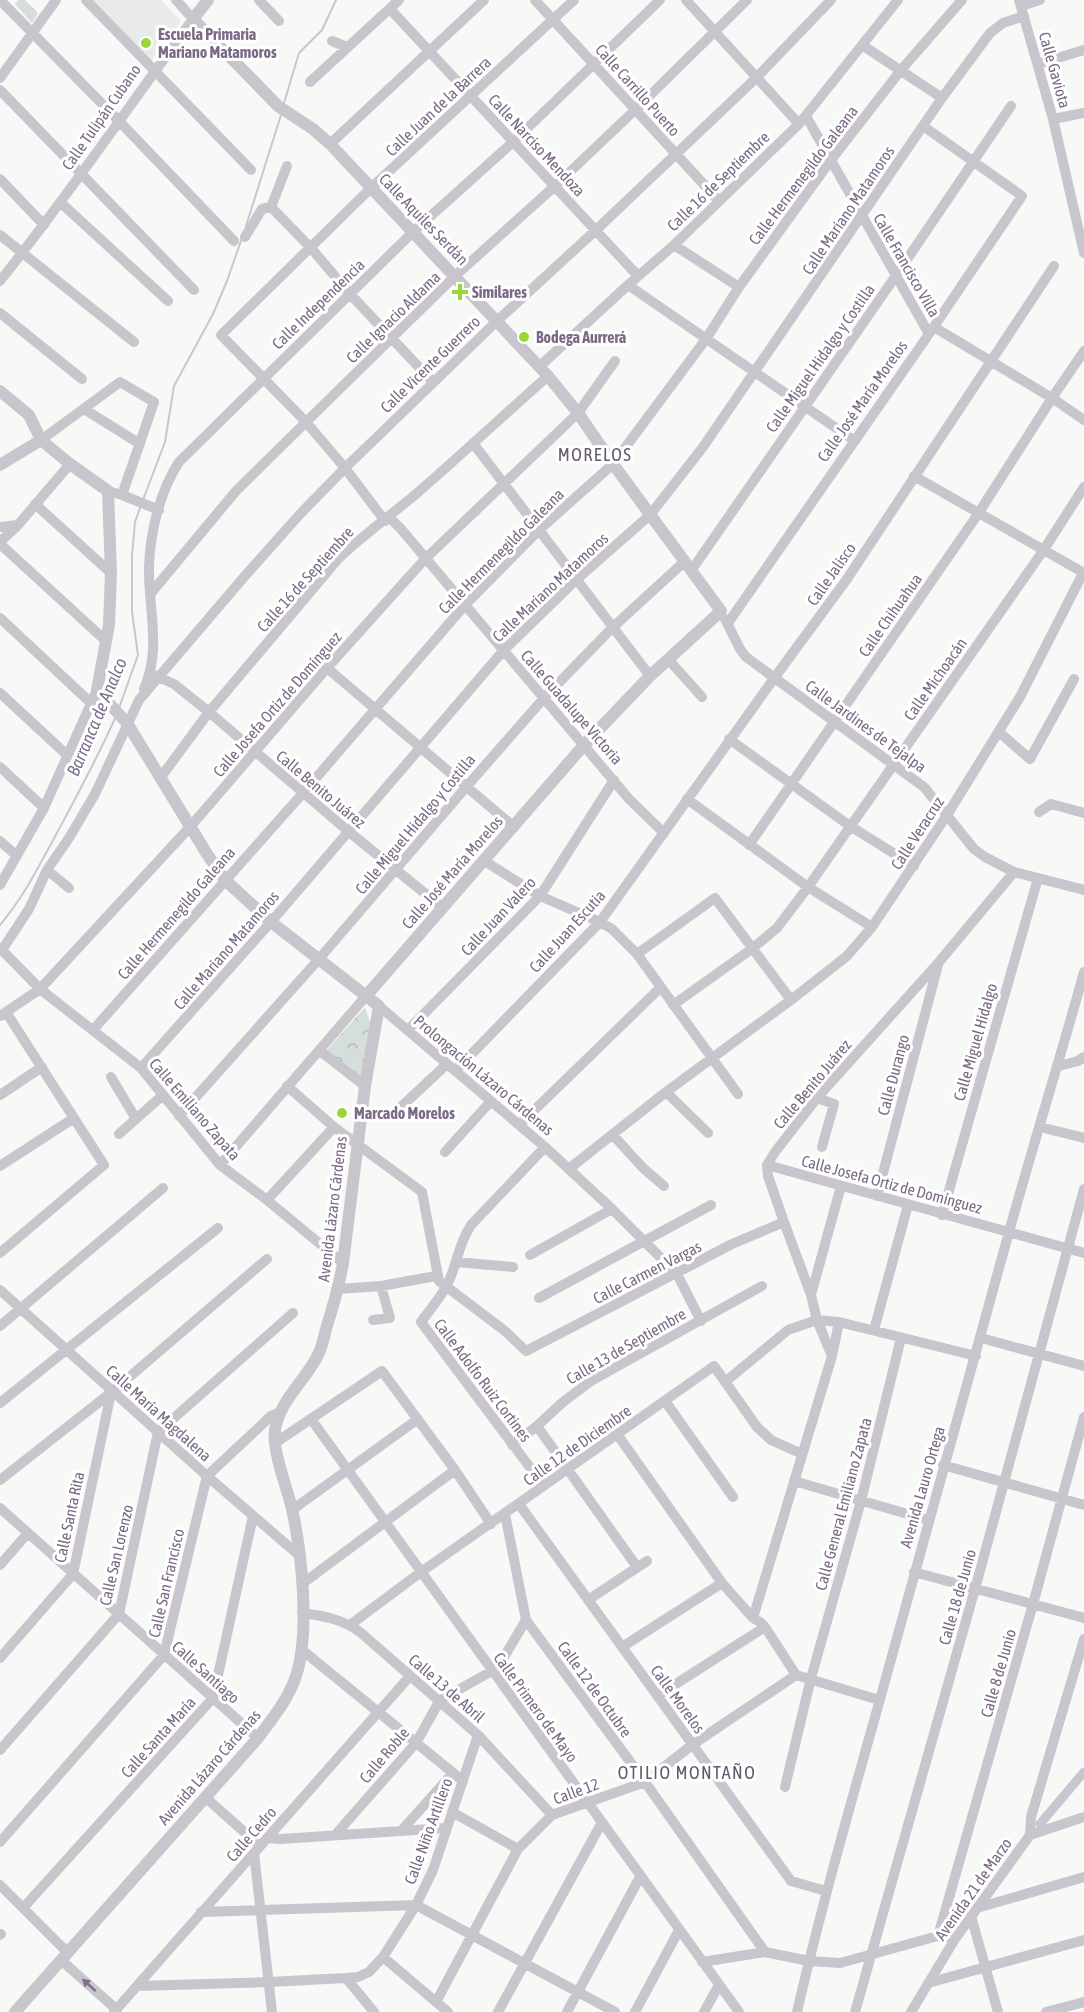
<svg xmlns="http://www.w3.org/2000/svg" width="1084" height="2012" font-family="'Asap Condensed',sans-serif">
<defs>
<pattern id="park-crowns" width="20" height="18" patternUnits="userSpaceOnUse" patternTransform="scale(1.5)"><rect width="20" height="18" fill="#d6dedc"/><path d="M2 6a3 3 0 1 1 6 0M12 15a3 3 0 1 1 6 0" fill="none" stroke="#b3b8b8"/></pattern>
</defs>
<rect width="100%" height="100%" fill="#f7f9f7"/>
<path fill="#e9eaea" d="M87,0H161L181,21L149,64Z"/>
<path fill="url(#park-crowns)" d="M18,0H25L38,13L32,23L15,4Z
M365,1007L371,1025L360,1079L326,1051Z"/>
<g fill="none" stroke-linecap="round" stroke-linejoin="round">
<path stroke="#cac6d1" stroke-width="2" d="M284,103L299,53L322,30L336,0
M246,226L281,115
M143,500L165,442L174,386L213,314L227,281L242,238
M119,708L138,655L132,612V556L135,522L141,505
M0,925C24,897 40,864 58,831C79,792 98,757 116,716"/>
<path stroke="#cac6d1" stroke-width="9" d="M1040,1824L1084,1772"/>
<path stroke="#c9c5cc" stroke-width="10" d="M0,0L118,120L234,241
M86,0L251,170
M259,0L279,21
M535,0L719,201
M686,0L799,124
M1019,0L1053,119L1084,253
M1021,6L1040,0
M390,9L638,276
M332,41L347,47
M862,45L942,98
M1038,64L1084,50
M0,78L56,0
M310,82L399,0
M0,90L194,290
M806,116L929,334
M1053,119L1084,113
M330,144L484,0
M0,179L44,225
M60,202L168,301
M271,207L311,248L350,294L433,382
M271,207L287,166
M0,235L134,342
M245,237L262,209L271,207
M674,245L739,287
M0,281C68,196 129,106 193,19L176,0
M628,285L855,441
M0,313L82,379
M934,327L1052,398L1084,420
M539,367L628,285L674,245L799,124L898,0
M84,409L140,444
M41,440L120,382L154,402L122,495
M473,443L650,676
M914,476L1084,573
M108,491L122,495L159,510
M35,504L111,573
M389,517L401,529L629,799L664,833
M385,521L345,468L306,422L221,335L371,188L574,0
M0,527L18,525
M0,542L18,525L70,464
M0,544L106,641
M691,571L895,277L1011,106
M151,593L236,491L306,422L455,276L555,186L636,109L747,0
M0,618L92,704
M725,619L740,649L746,657L924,787L974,849L985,857L1014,872L1084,890
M728,623L929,334L1022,196L923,126
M668,659L702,697
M327,668L514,827
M154,675L174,684L209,712L348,831L443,908
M144,689C162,648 148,609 149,567C150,532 160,491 179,462L413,232L513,142L660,0
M0,693L67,755
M999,732L1030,759L1074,679
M729,739L850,826L914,866
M0,767L44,808
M161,777L209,712L338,559C363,535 390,516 416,494C461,455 504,415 548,376
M687,799L808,887L872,927
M1039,812L1051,804L1084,813
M0,841L17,856
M749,845L978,514L1052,398L1084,351
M483,860L540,896L600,922L612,929L637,954L738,1094
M47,870L69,888
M0,885L44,808L97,690
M0,948L40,989L141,1068L220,1165L267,1200L343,1263
M2,950L29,909L47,870L69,838L95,794L139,700L244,577L301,513L345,468L497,321L596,230L756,78L831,0
M637,954L715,898L791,1000
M673,1005L753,948L777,928L808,887L1043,551L1084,487
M379,1006L545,1147L612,1209L677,1274L701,1321
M0,1016L40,989L190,827L327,668L425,559L578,413L615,361
M93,1030L303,793L465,605L539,530L613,464L706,339L739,287L831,160L901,70L962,0
M408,1030L540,896L614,780
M319,1050L365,1086
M1059,1066L1078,1061L1084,1057
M141,1068L271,922L503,651L576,580L650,515L703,447L942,98L990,33L1003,23L1024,16
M455,1071L600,922L775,677L847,579L1054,266
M111,1077L136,1119
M287,1086L334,1127L422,1192L439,1281L505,1331L526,1351L732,1244L784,1222
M666,1092L708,1133
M0,1095L42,1067
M817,1098L834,1104L822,1147
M402,1106L447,1064
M179,1116L319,959L467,786L544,698L612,628L684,562
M519,1125L660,988
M1040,1127L1084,1138
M119,1134L163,1095
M613,1135L643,1168L664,1186
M445,1152L491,1101
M220,1165L366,996
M767,1165L1084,1253
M0,1166L74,1118
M570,1168L666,1092L791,1000L847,956L872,927L947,815L1020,697L1083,573
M877,1196L938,965
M267,1200L334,1127
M942,1215L1038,878
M0,1253L104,1165L6,1012
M530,1255L612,1209
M456,1262L513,1267
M338,1289L381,1286L436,1276
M0,1290L207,1476L301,1557
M811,1295L841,1186
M539,1298L711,1205
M373,1320L390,1318L381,1286
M0,1326L163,1188
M874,1330L908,1205
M981,1338L1084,1366
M832,1356L817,1320L811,1295L784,1222L768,1176L767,1165L775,1152L817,1098L939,962L1014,872
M725,1382L788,1330L817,1320L839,1322L976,1356
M665,1401L733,1497
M0,1403L218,1228
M311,1419L739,2012
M537,1426L637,1567
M617,1434L722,1583L753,1618L760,1622L765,1627L796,1675L879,1700
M275,1443L382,1371L455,1470L491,1524
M512,1445L537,1426L563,1402L591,1381L762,1286
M943,1465L1084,1505
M0,1480L113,1391L267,1259
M794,1481L928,1520
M544,1486L421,1322C429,1311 439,1299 446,1287C457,1267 458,1244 471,1225L545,1147
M519,1504L791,1881L826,1891
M0,1508L258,1738
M292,1510L418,1419
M505,1514L526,1620L645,1782L765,1952
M0,1565L28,1533
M914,1572L1084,1618
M302,1584L455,1470
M588,1600L647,1561
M302,1613C324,1616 342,1619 360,1632L478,1735L552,1815
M753,1618L832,1356L839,1322
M350,1625L421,1572L714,1366L757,1427L771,1440L802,1454
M622,1647L722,1583
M302,1650L463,1781
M0,1658L73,1574L111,1393
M657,1696L765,1627
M0,1750L119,1614L158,1432L293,1313
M785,1787L811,1678L861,1501L901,1338
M205,1797L260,1846
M452,1812L518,1849
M401,1831L453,1773
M336,1834L416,1743L440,1700L492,1671L504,1657L526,1620
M1030,1835L1084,1817
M267,1838L281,1839L446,1828
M0,1842L164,1655L207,1476L271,1416L281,1412
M254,1853L272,2012
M0,1885L68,1953
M23,1908L213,1698L253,1516
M977,1908L1084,1877
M201,1912L416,1905L615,2012
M971,1916L998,2012
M0,1935L1,1934
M938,1936L1033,1604L1084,1417
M383,1957L448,2012
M61,1960L116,2009L117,2012
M702,1962L765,1952L809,1961L840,1963L938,1936L955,1939
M346,1978L374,2012
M928,1983L1084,1940
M137,1986L269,1982L346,1978L358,1977L369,1972L383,1957L416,1905L433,1870L478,1735
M436,2002L518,1849L552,1815L645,1782L692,1745L796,1675
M114,2012L410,1676
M498,2012L601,1824
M567,2012L640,1877
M635,2012L679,1930
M704,2012L719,1985
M797,2012C821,1908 850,1806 879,1703C922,1546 965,1389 1009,1232C1033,1145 1060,1059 1084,972
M855,2012L975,1589L1084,1189
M911,2012L955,1939L1030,1835L1031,1817L1084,1639
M1046,2012L1084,2002"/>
<path stroke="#c9c5cc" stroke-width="12" d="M208,0L193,19L278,106L313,129L330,144L548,376L578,413L613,464L721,611L650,676L584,745L366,996
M0,391L29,415L41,440L70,464L108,491L111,573L109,625L97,690L127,723L207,854L225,880L271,922L379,1006L365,1086L343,1263C339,1286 333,1307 326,1329C324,1338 322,1347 318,1355C306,1380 279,1401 275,1430C272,1451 287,1487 292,1509C302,1554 310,1633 296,1676C288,1700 272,1719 258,1738L15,2012
M0,465L41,440"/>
</g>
<defs><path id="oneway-solid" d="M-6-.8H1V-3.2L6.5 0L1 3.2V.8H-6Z" transform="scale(1.5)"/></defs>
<use fill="#7f6f8a" href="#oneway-solid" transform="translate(89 1985) rotate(-138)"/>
<g fill="#99d739" stroke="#fff" stroke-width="2">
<circle cx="146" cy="43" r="6"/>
<path d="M457 283h6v6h6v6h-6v6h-6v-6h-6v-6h6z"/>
<circle cx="524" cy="337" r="6"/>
<circle cx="342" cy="1113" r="6"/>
</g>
<g text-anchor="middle" stroke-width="6" stroke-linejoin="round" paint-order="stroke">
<g font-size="16" font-weight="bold" fill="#7b6a86" stroke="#fff" text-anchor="start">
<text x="158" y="40">Escuela Primaria<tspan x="158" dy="18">Mariano Matamoros</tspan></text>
<text x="472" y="298">Similares</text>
<text x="536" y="343">Bodega Aurrerá</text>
<text x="354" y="1119">Marcado Morelos</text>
</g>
<g font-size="16" fill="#7b6a86" stroke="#fff">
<text transform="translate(1055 70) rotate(74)" y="6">Calle Gaviota</text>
<text transform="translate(638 90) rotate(48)" y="6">Calle Carrillo Puerto</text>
<text transform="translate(438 106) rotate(-43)" y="6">Calle Juan de la Barrera</text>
<text transform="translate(101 117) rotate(-55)" y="6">Calle Tulipán Cubano</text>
<text transform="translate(537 145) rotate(47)" y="6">Calle Narciso Mendoza</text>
<text transform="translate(803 175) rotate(-53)" y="6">Calle Hermenegildo Galeana</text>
<text transform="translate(718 181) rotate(-44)" y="6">Calle 16 de Septiembre</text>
<text transform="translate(848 210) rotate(-56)" y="6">Calle Mariano Matamoros</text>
<text transform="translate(424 219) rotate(46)" y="6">Calle Aquiles Serdán</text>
<text transform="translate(907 265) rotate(60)" y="6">Calle Francisco Villa</text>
<text transform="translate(318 304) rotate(-44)" y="6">Calle Independencia</text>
<text transform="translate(393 317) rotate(-44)" y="6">Calle Ignacio Aldama</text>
<text transform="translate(820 358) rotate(-55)" y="6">Calle Miguel Hidalgo y Costilla</text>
<text transform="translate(430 364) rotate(-44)" y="6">Calle Vicente Guerrero</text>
<text transform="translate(862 401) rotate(-55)" y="6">Calle José María Morelos</text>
<text transform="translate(501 551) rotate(-45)" y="6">Calle Hermenegildo Galeana</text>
<text transform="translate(831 574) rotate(-55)" y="6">Calle Jalisco</text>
<text transform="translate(305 579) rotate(-48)" y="6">Calle 16 de Septiembre</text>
<text transform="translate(550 587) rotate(-43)" y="6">Calle Mariano Matamoros</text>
<text transform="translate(890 615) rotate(-55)" y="6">Calle Chihuahua</text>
<text transform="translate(935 679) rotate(-55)" y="6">Calle Michoacán</text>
<text transform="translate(277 704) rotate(-49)" y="6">Calle Josefa Ortiz de Domínguez</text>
<text transform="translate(572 707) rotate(49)" y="6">Calle Guadalupe Victoria</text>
<text transform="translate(866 726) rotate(36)" y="6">Calle Jardines de Tejalpa</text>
<text transform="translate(321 789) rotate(40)" y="6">Calle Benito Juárez</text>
<text transform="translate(415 824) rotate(-50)" y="6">Calle Miguel Hidalgo y Costilla</text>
<text transform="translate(917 833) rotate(-57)" y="6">Calle Veracruz</text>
<text transform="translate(452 872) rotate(-49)" y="6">Calle José María Morelos</text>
<text transform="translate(176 913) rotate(-49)" y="6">Calle Hermenegildo Galeana</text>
<text transform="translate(498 916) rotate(-47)" y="6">Calle Juan Valero</text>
<text transform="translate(567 931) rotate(-48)" y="6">Calle Juan Escutia</text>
<text transform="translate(226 950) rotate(-49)" y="6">Calle Mariano Matamoros</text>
<text transform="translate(975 1042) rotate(-74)" y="6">Calle Miguel Hidalgo</text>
<text transform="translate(484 1075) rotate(40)" y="6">Prolongación Lázaro Cárdenas</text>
<text transform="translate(893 1075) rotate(-75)" y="6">Calle Durango</text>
<text transform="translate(812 1084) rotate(-50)" y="6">Calle Benito Juárez</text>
<text transform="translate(195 1109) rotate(49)" y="6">Calle Emiliano Zapata</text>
<text transform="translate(892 1184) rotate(15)" y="6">Calle Josefa Ortiz de Domínguez</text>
<text transform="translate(332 1209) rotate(-83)" y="6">Avenida Lázaro Cárdenas</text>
<text transform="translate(647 1272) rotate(-27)" y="6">Calle Carmen Vargas</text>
<text transform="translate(626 1346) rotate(-30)" y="6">Calle 13 de Septiembre</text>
<text transform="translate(483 1380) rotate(53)" y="6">Calle Adolfo Ruiz Cortines</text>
<text transform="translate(159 1413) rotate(42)" y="6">Calle María Magdalena</text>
<text transform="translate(577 1445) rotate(-35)" y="6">Calle 12 de Diciembre</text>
<text transform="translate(922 1487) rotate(-74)" y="6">Avenida Lauro Ortega</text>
<text transform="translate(843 1504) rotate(-75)" y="6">Calle General Emiliano Zapata</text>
<text transform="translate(69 1517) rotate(-78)" y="6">Calle Santa Rita</text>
<text transform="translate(116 1555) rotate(-77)" y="6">Calle San Lorenzo</text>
<text transform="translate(166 1583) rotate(-77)" y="6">Calle San Francisco</text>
<text transform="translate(957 1597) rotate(-74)" y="6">Calle 18 de Junio</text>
<text transform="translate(206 1672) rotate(42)" y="6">Calle Santiago</text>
<text transform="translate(998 1673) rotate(-74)" y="6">Calle 8 de Junio</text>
<text transform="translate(447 1688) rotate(41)" y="6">Calle 13 de Abril</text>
<text transform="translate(595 1689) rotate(54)" y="6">Calle 12 de Octubre</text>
<text transform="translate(678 1699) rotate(54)" y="6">Calle Morelos</text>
<text transform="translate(536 1707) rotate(54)" y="6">Calle Primero de Mayo</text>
<text transform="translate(158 1737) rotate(-48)" y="6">Calle Santa María</text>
<text transform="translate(384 1755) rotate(-50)" y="6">Calle Roble</text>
<text transform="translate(209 1767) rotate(-49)" y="6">Avenida Lázaro Cárdenas</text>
<text transform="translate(576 1791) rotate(-20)" y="6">Calle 12</text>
<text transform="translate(428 1831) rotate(-70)" y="6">Calle Niño Artillero</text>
<text transform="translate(251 1834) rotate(-49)" y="6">Calle Cedro</text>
<text transform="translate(973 1889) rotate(-55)" y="6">Avenida 21 de Marzo</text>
</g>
<g font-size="18" letter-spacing="1.5" fill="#64586b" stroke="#fff">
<text x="595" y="461">MORELOS</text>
<text x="687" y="1779">OTILIO MONTAÑO</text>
</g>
<g font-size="18" font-style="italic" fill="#7e708f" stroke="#fff">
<text transform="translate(97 717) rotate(-67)" y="6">Barranca de Analco</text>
</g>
</g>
</svg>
